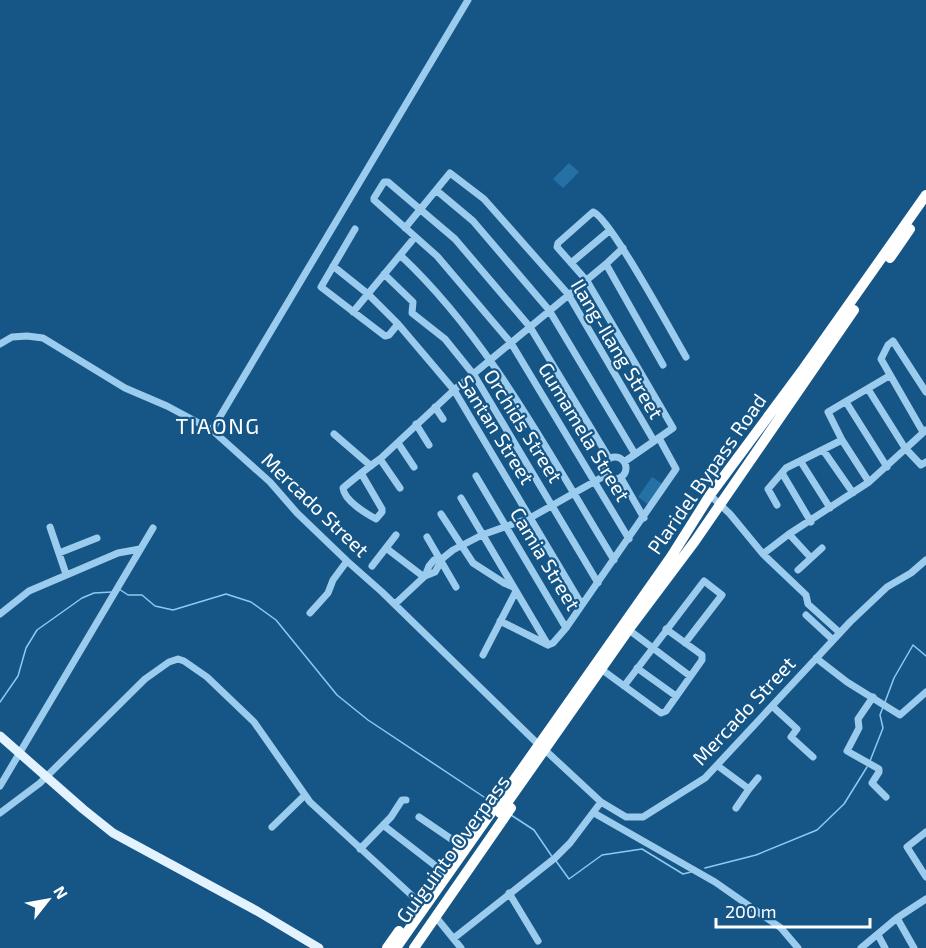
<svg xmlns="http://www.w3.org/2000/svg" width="926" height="948" font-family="'Exo 2',sans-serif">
<rect width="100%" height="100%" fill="#155687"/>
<path fill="#2570a5" d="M569,163L579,172L563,188L553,179Z
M652,477L663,484L649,505L638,497Z"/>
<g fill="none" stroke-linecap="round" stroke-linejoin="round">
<path stroke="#8dc9f1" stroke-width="1.5" d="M119,589L128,595H142L155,606L173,610L226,594L251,602L276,620L337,695L368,720L487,799
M0,702L18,676L26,648L37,630L82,598L94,593L112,592
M885,702L894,678L913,645L926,656
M870,761L883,728L880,715L883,707
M511,815L534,830L553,858
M556,861L569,879L602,855L642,849L683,874L691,872
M705,868L756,855L817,830L844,804L867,767"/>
<path stroke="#9bccee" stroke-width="7" d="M436,190L473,221L549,310L635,454
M405,228L450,173L484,199L568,294L654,441
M355,229L321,287L385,336L389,335L398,324
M400,255C490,339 550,456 614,560
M571,263L609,231
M606,264L663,365
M333,266L368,294L398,324L454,390L582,605
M384,274L413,302L412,313L445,339L474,375L598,583
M353,312L415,237
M0,344L12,337L27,336L43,338L125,388L167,406L212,430L270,482L297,513L347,561L382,592L539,745
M868,389L905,448L921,465L926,462
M846,402L887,467
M435,407L443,419
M416,424L429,445
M212,430L468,0
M923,432L881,359L888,345L893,341L926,392
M334,434L371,466
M398,443L414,467
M823,450L853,493
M604 468a11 11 0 1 1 22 0a11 11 0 1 1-22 0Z
M609,458L530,327L455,239L388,182H384L374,198V200L437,256L511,343L629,539
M380,459L400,488
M624,462L673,428L587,281L557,247L558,243L593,212C609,216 673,335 686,357
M801,462L830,508
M361,473L382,509V512L376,519C365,513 344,500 343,488C355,478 367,468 380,459L454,390L606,264L623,248
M782,473L811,522
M476,476L566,628
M621,478L644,518
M869,482L842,440L828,412L889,376
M710,495L730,514L763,554L789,534L869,482L926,430
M461,498L548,645
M777,505L768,489L786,468L842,440
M441,514L473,563L504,583L513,587
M50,527L66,574
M789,534L811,558
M427,537L456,587
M386,548L424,577
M59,553L97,538
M763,554L806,595L808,604L839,632
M372,566L396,535
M798,570L822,548
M425,576L429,566L434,560L443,558L453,550L482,535L530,518L606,475
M395,604L425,576L435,572L443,558
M310,613L328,593L333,580L347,561
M0,614L29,591L118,553L140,549
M806,615L832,639
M500,621L548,645
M629,630L690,676
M548,645L553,643L566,628L676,469L659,438
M483,655L516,591
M816,658L847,682L900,715L926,692
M637,668L676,696
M601,669L661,713L666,711L702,660V655L666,629
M624,686L704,581L722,595L685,643
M873,697L858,719L859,728L847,751L879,769V772L872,783L886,797
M772,706L797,729L791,737L813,757
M545,750L601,802L626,817H643L705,778L850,622L887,587L911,573L926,560
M718,766L749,789L758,778
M0,786L153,528
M736,808L749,789
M0,813L40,783L145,679L169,662L178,659L184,661L207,677L254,722L310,802L420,903
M594,813L715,882L781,928L798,948
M419,817L460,845
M383,825L437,867L441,873
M272,827L305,795
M926,832L907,847L926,877
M360,849L391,817L402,800H406
M509,893L538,941
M435,916L461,948
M897,918L914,948
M878,935L885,948
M454,938L555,858L570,843L601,802
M861,948L897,918L926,899"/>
<path stroke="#e3f2ff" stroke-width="9" d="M0,736L83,809L113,833L257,911L319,948"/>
<path stroke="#fff" stroke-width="10" d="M890,258L910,229
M500,813L632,625L695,541L854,310
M452,858L472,829
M387,948L399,931
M396,948L671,557L710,495L804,368L926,195
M414,948L511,808"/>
</g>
<g text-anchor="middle" stroke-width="4.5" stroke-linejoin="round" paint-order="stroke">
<g font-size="20" fill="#fff" stroke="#155687">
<text transform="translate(617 349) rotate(59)" y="7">Ilang-Ilang Street</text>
<text transform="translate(523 426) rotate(58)" y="7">Orchids Street</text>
<text transform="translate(496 430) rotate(58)" y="7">Santan Street</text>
<text transform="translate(584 432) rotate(59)" y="7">Gumamela Street</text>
<text transform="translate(707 474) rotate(-55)" y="7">Plaridel Bypass Road</text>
<text transform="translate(315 505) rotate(44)" y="7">Mercado Street</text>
<text transform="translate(545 559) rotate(59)" y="7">Camia Street</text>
<text transform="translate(744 711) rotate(-47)" y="7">Mercado Street</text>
<text transform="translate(453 849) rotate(-54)" y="7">Guiguinto Overpass</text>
</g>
<g font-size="22" letter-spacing="1.5" fill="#fff" stroke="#155687">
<text x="218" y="434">TIAONG</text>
</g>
</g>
<g transform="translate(48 900) rotate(59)" stroke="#155687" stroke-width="4.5" paint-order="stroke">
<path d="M0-4.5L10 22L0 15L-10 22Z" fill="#ffffff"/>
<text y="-9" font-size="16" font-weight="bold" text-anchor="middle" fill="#ffffff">N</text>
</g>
<path d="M716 918v9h154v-9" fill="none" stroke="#ffffff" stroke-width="3"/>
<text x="725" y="918" font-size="18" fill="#ffffff" stroke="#155687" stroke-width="4.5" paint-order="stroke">200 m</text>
</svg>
